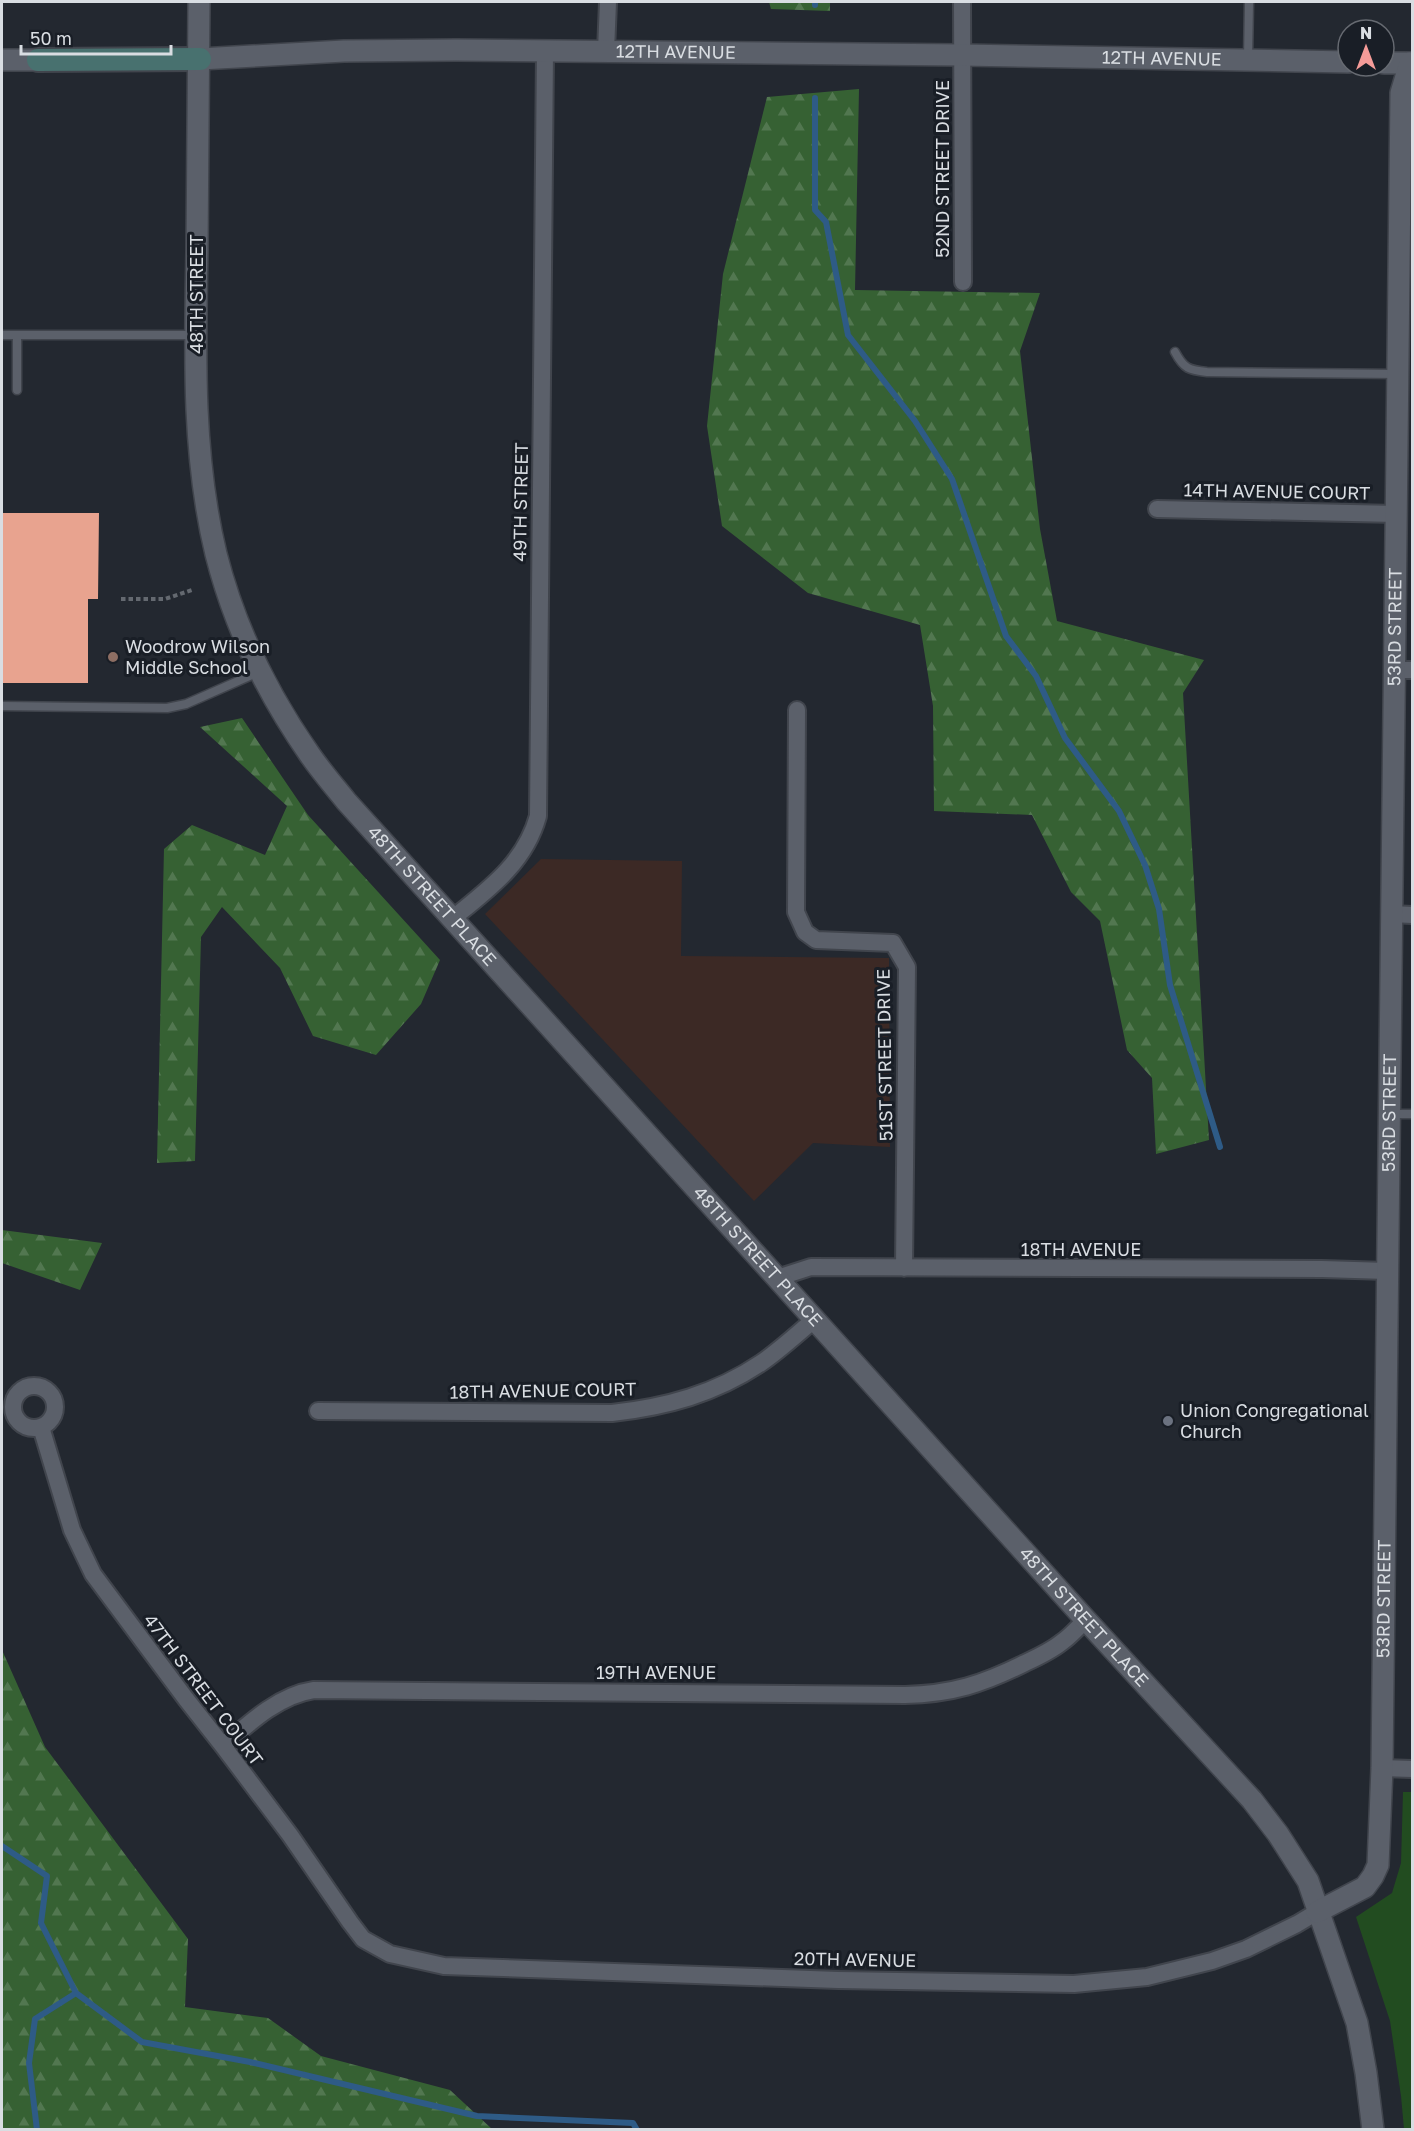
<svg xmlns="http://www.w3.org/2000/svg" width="1414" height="2131" font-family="'Golos Text',sans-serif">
<defs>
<pattern id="forest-firs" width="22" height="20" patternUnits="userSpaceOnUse" patternTransform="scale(1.5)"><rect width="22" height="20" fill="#366133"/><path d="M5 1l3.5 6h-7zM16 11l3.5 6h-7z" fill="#527750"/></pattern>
</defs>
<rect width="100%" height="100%" fill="#232830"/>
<path fill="#3c2925" d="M541,859L682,861L681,956L889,958L890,1147L813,1143L754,1201L485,914Z"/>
<path fill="url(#forest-firs)" d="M769,2H830V11L771,9Z
M859,89L855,290L1040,293L1020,351L1040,529L1057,621L1204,660L1183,693L1209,1140L1156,1154L1152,1078L1127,1050L1100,921L1071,892L1032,815L934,811L933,706L920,625L808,593L722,526L707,426L723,274L767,97Z
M242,718L308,815L440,960L421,1004L376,1055L313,1036L280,968L222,907L201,937L195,1161L157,1163L164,849L192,825L265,855L287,806L200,727Z
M2,1230L102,1243L80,1290L2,1263Z
M2,1650L45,1747L188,1939L185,2007L268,2018L321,2056L450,2090L492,2129H2Z"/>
<path fill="#224c20" d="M1403,1792H1412V2130L1404,2129L1401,2096L1390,2021L1356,1917L1392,1893L1401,1863Z"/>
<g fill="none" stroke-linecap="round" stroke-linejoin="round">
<path stroke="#2e5b86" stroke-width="6" d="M815,2V5
M815,98V210L826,222L848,335L915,421L952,479L1006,636L1036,676L1065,738L1119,811L1145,865L1159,909L1170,985L1220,1147
M2,1846L47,1876L41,1923L76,1993L142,2042L250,2062L477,2116L633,2123L637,2130
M37,2130L29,2063L35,2019L76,1993"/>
</g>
<path fill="#e8a38f" d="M2,513H99L98,599H88V683H2Z"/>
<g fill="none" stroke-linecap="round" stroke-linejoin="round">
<defs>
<path id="service" d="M1248,59L1249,2
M2,335H196
M17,335V390
M1175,352C1184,369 1189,370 1207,372L1398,374
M2,706L167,708L186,704L261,671
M1390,1114H1412"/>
<path id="minor" d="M962,2L963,282
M606,51L608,2
M1157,509L1397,514
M1395,670H1412
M797,710L796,912L805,932L816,940L893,943L907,967L904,1268
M1392,914L1412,915
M452,919C489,889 525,863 538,816L545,51
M777,1278L811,1267L1322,1269L1387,1271
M13 1407a21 21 0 1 1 42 0a21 21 0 1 1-42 0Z
M318,1411L612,1413C666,1407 715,1394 761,1363C780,1350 797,1334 815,1319
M41,1427L72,1530L93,1574L186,1699L223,1746L290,1835L350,1922L363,1939L390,1954L444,1966L838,1980L1074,1984L1147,1977L1212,1961L1246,1949L1297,1924L1317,1912
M223,1746C249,1723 279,1695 314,1690L905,1695C952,1694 983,1684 1025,1663C1038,1657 1051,1651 1062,1642C1071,1636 1078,1627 1086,1620
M1382,1768L1412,1769"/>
<g id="tertiary">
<path id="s1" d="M199,2C199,85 198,168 197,251C195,353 192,455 216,554C234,625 268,695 310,755C321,771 334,786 346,801L1086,1620L1252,1800L1278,1834L1308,1881L1357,2023L1366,2073L1373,2130"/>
<path id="s2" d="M200,59L344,51L456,50L962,55L1348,62"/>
<path d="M2,60H38"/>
<path d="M1384,63H1412"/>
<path id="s3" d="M1317,1912L1365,1887L1373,1876L1378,1865L1382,1768L1401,93L1410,63"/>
</g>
<path id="secondary" d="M38,60L200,59"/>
</defs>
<use href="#service" stroke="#41454d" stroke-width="11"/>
<use href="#minor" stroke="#41454d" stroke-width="20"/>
<use href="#tertiary" stroke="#41454d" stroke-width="24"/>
<use href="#secondary" stroke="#41454d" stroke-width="26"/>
<path stroke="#646970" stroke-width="4" stroke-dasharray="4.5 3" stroke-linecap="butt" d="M121,599H165L192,590"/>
<use href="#service" stroke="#5b606a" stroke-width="8"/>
<use href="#minor" stroke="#5b606a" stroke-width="16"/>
<use href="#tertiary" stroke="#5b606a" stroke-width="21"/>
<use href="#secondary" stroke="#48716f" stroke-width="22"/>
</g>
<circle fill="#8d6e63" stroke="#191e26" stroke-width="2" cx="113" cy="657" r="6"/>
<circle fill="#6b7280" stroke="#191e26" stroke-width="2" cx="1168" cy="1421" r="6"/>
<g text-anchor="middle" stroke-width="6" stroke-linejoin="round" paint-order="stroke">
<g font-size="18" fill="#d9dde2" stroke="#191e26">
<text dy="6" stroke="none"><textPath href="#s2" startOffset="476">12TH AVENUE</textPath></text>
<text dy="6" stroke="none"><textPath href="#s2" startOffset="962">12TH AVENUE</textPath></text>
<text transform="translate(943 169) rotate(-90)" y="6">52ND STREET DRIVE</text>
<text transform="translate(197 294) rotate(-90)" y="6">48TH STREET</text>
<text transform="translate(1277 492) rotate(1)" y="6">14TH AVENUE COURT</text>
<text transform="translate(521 502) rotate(-89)" y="6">49TH STREET</text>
<text dy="6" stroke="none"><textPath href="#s3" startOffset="1318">53RD STREET</textPath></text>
<text dy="6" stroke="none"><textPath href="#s1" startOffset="963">48TH STREET PLACE</textPath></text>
<text transform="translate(885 1055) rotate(-91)" y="6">51ST STREET DRIVE</text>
<text dy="6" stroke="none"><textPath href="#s3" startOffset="832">53RD STREET</textPath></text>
<text x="1081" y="1256">18TH AVENUE</text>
<text dy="6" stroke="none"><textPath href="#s1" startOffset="1449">48TH STREET PLACE</textPath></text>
<text transform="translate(543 1391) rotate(-1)" y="6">18TH AVENUE COURT</text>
<text dy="6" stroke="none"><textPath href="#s3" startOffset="346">53RD STREET</textPath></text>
<text dy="6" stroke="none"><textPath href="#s1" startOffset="1935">48TH STREET PLACE</textPath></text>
<text x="656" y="1679">19TH AVENUE</text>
<text transform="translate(203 1690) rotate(53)" y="6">47TH STREET COURT</text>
<text transform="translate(855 1960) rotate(1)" y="6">20TH AVENUE</text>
</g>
<g font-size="18" fill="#d9dde2" stroke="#191e26" text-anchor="start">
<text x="125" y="653">Woodrow Wilson<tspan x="125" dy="21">Middle School</tspan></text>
<text x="1180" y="1417">Union Congregational<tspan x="1180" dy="21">Church</tspan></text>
</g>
</g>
<rect width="1414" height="2131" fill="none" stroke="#d9dde2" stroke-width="6"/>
<g transform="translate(1366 48)"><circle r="28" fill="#191e26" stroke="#666a71" stroke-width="1.5"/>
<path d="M0-4.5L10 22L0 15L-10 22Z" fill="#f59b98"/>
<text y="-9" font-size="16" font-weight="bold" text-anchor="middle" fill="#d9dde2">N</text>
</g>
<path d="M21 45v9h150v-9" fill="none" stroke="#d9dde2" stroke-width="3"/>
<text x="30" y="45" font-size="18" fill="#d9dde2" stroke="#191e26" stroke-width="4.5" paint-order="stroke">50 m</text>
</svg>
